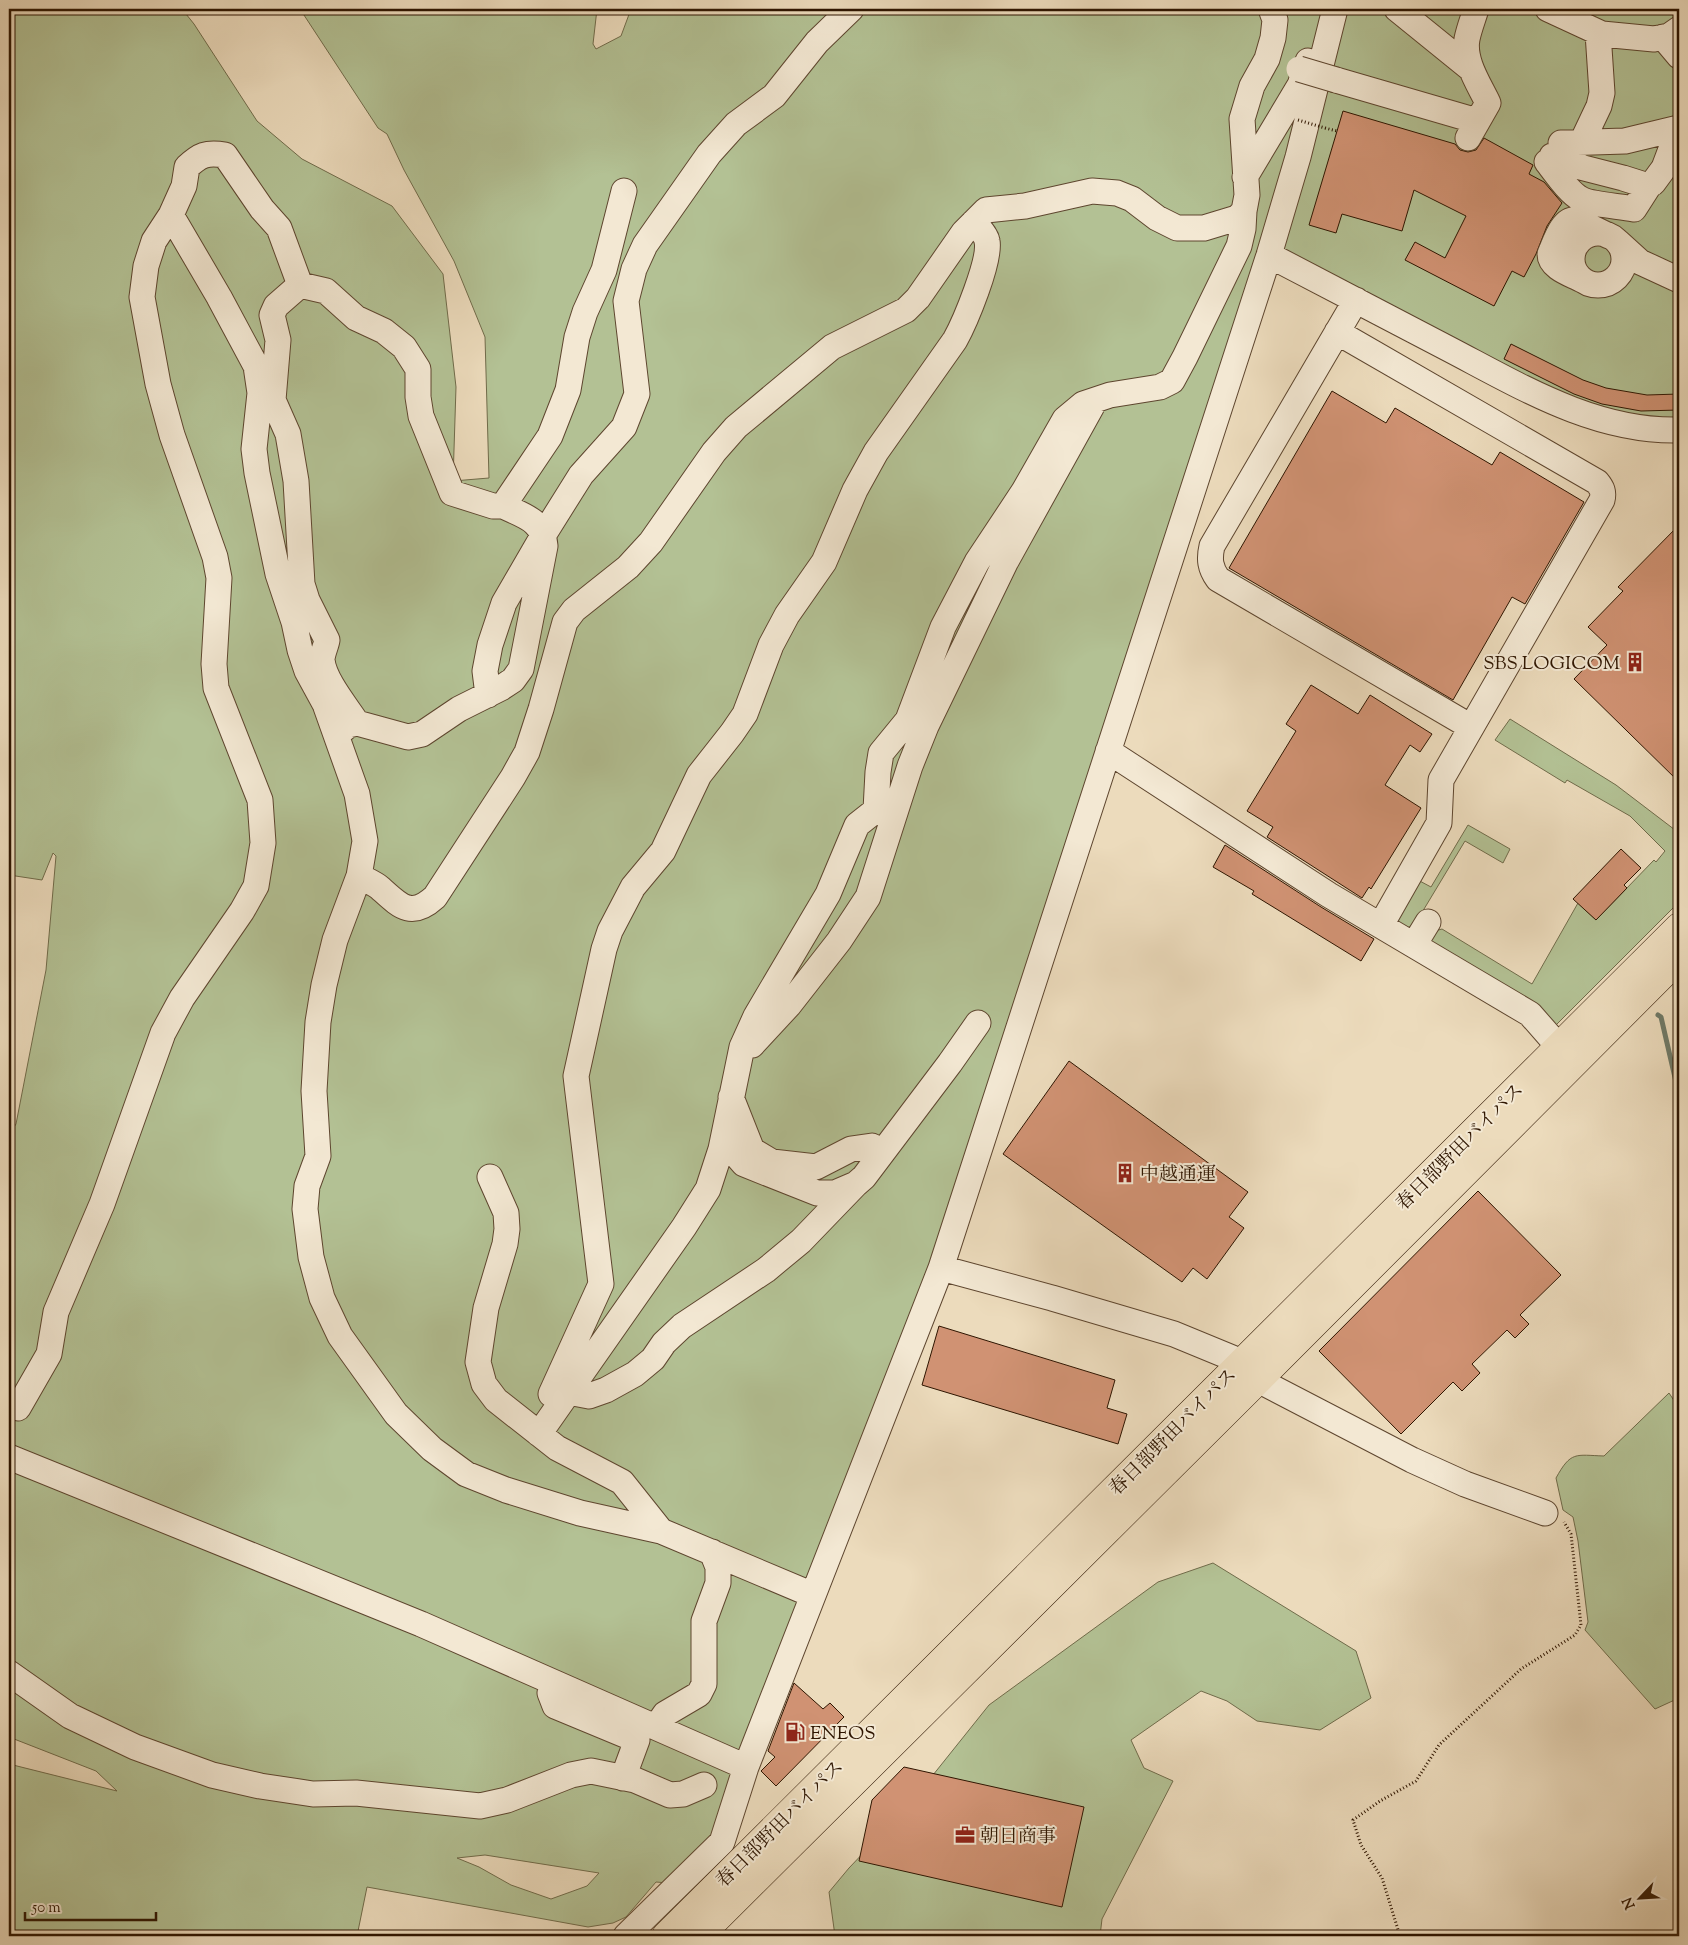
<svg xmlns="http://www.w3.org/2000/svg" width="1688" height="1945" font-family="'Sorts Mill Goudy','Noto Serif JP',serif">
<rect width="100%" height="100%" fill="#ecdbbc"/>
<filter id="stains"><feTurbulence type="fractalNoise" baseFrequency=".004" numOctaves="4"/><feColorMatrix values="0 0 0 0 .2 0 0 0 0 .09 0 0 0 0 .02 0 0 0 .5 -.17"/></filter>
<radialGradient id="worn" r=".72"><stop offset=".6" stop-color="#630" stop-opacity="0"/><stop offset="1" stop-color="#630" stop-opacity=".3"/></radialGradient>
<path fill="#b3c194" stroke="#706b4a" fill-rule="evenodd" d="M9,9H182L194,24L257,121L302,159L392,206L443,274L456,387L453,481L489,478L485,337L454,261L404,170L387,134L378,128L300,9H597L593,44L596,49L621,36L631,9H1679V420L1626,417L1535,384L1283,249L1305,107L927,1272L712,1839L668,1883L656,1882L626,1917L613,1923L588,1927L367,1887L357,1936H9V1764L117,1791L96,1771L9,1737V1135L16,1124L46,970L56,856L53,853L42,880L9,875ZM485,1855L599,1873L587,1886L551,1899L511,1885L479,1867L457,1858Z
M1510,719L1616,785L1679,833V902L1555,1026L1431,942V932L1442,929L1532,984L1578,903L1596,920L1654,860L1656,862L1665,851L1630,816L1567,780L1565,783L1495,740Z
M1468,825L1510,849L1503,863L1465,841L1415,924L1407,928L1397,921L1416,879L1431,887Z
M1669,1393L1679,1408V1698L1655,1709L1585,1630L1588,1622L1578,1541L1573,1517L1563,1510L1556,1478C1571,1451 1575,1455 1604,1456Z
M1213,1563L1356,1651L1371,1698L1320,1730L1257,1721L1227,1701L1201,1691L1131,1740L1144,1768L1173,1781L1102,1919L1100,1936H835L829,1892L849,1868L909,1805L989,1705L1158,1582Z"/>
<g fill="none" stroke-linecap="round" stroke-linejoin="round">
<path stroke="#6e7967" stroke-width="5" d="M1658,1015L1661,1017L1679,1095"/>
</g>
<path fill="#d09273" stroke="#2e1500" d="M1343,111L1455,144L1460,150L1468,152L1476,150L1484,138L1533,165L1529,174L1544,182L1562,203L1547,226L1536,254L1524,277L1512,271L1494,306L1405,260L1415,242L1445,258L1466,216L1414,190L1402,231L1342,214L1336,233L1309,225Z
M1511,344L1583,380L1606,388L1647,395L1679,394V410L1641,411L1602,404L1574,394L1504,359Z
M1332,391L1386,423L1395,408L1492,465L1500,452L1584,502L1525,604L1512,597L1453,700L1229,568Z
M1679,525V782L1574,679L1607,645L1588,627L1623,591L1618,587Z
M1311,685L1358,714L1370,695L1432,734L1420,752L1410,745L1385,785L1421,808L1371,889L1369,887L1362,898L1267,837L1273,827L1247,811L1296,731L1286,724Z
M1225,845L1321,907L1374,939L1361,961L1252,894L1254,891L1213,867Z
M1621,849L1641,868L1624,885L1627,888L1596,920L1573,899Z
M1069,1061L1248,1192L1229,1217L1244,1228L1207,1279L1193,1268L1182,1282L1003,1154Z
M1478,1191L1561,1275L1520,1315L1529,1324L1515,1338L1507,1330L1472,1364L1480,1373L1462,1391L1453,1382L1401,1434L1319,1351Z
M939,1326L1115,1380L1107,1408L1127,1414L1118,1444L922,1385Z
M794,1683L823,1709L830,1703L844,1717L776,1786L761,1771L775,1757L768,1751Z
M904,1767L1084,1807L1062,1907L859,1861L872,1800Z"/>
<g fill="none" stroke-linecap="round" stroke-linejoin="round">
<defs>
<path id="minor" d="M1397,9L1471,69
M1548,9L1602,34L1654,39L1669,36L1679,29
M1663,37L1679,56
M1336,80L1477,121
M1468,138L1488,103C1479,84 1463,61 1467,39C1469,29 1473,19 1476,9
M1561,143L1625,141L1679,128
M1581,144L1599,106L1602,93L1598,33
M1552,156L1580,167L1623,178L1645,185L1653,183L1664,168L1679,128
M1547,162C1555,172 1569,193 1581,199C1592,205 1620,206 1634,209L1650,184
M1245,177L1300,85L1308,61
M624,191L604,270L585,312L577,337L568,390L550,436L503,506H493L452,493L421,416L418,397V369L404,347L384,331L356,318L326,291L300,285L279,228L262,209L225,155C206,152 200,155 187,167L184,186L171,215L219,297L256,366L260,393L254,449L257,473L278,574L294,622L300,650L307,671L325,704L357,794L365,841L359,876L335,940L324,985L318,1022L314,1091L318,1156L307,1186L305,1209L311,1257L322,1298L340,1336L396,1414L432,1449L466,1474L506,1490L580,1513L661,1531
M1572 259a26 26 0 1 1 52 0a26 26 0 1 1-52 0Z
M1618,242L1640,262L1679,280
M1269,255C1328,286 1388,317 1447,348C1520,386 1594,432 1679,430
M1582,280C1571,274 1550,268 1550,254C1555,243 1562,218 1576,220L1609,236
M300,285L276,306L272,315L278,340L273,400L288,434L296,481L302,584L307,600L327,640C326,646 322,654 322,660C324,680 346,706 357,723
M1356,300L1212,546C1209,559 1210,568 1218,579L1471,727
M1337,332L1597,482C1602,488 1604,492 1602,500L1441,780L1439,823L1381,925
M488,695L485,671L490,645L504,603L544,534L581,475L624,427L637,394L626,301L634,269L645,245L709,154L736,124L774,96L817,42L851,9
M344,729L348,725L357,723L408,737L422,734L459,709L501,688L513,680L521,669L545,546C543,520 524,516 503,506
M1108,751L1329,895L1530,1014L1559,1047
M359,876C366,880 374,883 380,888C400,906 411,919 435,897L513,777L527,752L541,709L565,622L574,610L628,567L651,542L714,452L736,427L832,347L906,310L918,298L964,232L986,210L1025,206L1092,191L1117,193L1132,199L1157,218L1177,228H1204L1237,218L1244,211L1247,195L1242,119L1252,86L1267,59L1273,38L1275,20L1271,9
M1414,945L1428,922
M752,1045L789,1005L839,941L868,897L910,766L926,726L1005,563L1092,406
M731,1097L752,1150L772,1162L816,1167L851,1149L872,1146L877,1149L878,1158
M723,1140L744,1164L817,1193H835L856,1184L864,1177L950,1063L978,1023
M490,1177L506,1213L507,1229L505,1244L486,1308L478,1362L484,1384L496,1400L557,1448L622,1482L661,1531L813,1595
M941,1268L1052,1298L1174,1334L1242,1362
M1258,1380L1412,1460L1465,1484L1545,1513
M568,1392L589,1396L606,1390L635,1374L653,1359L664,1343L682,1326L766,1270L801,1241L856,1184
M551,1394L601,1284L576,1076L604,949L610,931L633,887L663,851L699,775L732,733L745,714L771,645L787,615L824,562L855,490L876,452L955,340C965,322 991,260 987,241C986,234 978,228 974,222
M9,1405L18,1408L49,1354L56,1312L102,1204L163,1033L182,998L242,911L256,886L263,843L260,800L216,688L214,664L219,578L215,557L172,435L158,384L142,297L146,266L154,241L171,215
M539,1434L684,1227L708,1189L721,1149L742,1047L756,1016L828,894L857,825L876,810L878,772L881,753L908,720L943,627L977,562L1024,491L1065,419L1083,404L1110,395L1160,387L1172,381L1185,357L1239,246L1243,229L1244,211
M9,1457L421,1624L746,1767
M9,1673L70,1716L135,1747L212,1775L260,1786L313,1794L356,1793L480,1806L507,1800L571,1775L591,1771L635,1780L670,1795L683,1794L704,1785
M553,1682L550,1693L555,1706L637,1740L623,1778
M656,1727L665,1714L699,1694L704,1684V1621L718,1583V1567L712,1552
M626,1936L722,1842L746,1767L941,1268L1269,255L1298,157L1335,9"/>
<path id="highway" d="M666,1936L1679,927
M699,1936L1258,1380L1679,958"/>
</defs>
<use href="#minor" stroke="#5e462f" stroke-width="27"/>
<use href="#highway" stroke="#2e1500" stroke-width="29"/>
<path stroke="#2e1500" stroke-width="3" stroke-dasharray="1 2.5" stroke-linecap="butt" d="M1325,128L1337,131
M1400,1936L1382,1878L1361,1845L1353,1820L1380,1801L1416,1781L1439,1745L1521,1669L1575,1635L1581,1625L1571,1534L1564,1522"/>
<use href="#minor" stroke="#f3e8d3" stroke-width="25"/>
<use href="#highway" stroke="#ecdbbc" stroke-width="28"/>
<defs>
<path id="minor-bridge" d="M1299,69L1336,80"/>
</defs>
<use href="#minor-bridge" stroke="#5e462f" stroke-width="27" stroke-linecap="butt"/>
<path stroke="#2e1500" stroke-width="3" stroke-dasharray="1 2.5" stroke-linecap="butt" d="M1298,120L1325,128"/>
<use href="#minor-bridge" stroke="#f3e8d3" stroke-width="25"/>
</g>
<defs>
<symbol id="building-bare" viewBox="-9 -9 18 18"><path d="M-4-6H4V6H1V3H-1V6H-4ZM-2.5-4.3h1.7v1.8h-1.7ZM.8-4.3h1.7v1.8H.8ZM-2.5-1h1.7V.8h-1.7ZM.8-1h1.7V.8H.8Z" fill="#8f2418" stroke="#f3e8d3" stroke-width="2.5" paint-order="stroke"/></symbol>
<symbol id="fuel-bare" viewBox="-9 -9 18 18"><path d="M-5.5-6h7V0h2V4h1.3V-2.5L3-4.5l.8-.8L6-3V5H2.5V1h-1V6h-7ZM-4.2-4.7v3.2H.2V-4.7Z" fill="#8f2418" stroke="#f3e8d3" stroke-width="2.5" paint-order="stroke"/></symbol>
<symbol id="office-bare" viewBox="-9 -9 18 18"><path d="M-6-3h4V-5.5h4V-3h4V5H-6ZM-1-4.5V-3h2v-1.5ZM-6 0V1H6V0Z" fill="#8f2418" stroke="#f3e8d3" stroke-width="2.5" paint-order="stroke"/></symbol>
</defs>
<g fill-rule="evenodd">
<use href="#building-bare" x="1621" y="648" width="28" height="28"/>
<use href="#building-bare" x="1111" y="1159" width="28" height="28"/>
<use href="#fuel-bare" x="781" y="1718" width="28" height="28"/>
<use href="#office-bare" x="951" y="1821" width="28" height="28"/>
</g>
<g text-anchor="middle" stroke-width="4" stroke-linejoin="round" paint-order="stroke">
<g font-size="19" fill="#2e1500" stroke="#f3e8d3" text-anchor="start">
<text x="1620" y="669" text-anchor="end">SBS LOGICOM</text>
<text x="1140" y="1180">中越通運</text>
<text x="810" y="1739">ENEOS</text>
<text x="980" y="1842">朝日商事</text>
</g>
<g font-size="19" fill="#2e1500" stroke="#f3e8d3">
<text transform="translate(1459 1146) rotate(-45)" y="7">春日部野田バイパス</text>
<text transform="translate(1172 1431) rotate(-45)" y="7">春日部野田バイパス</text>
<text transform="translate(779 1823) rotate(-45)" y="7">春日部野田バイパス</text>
</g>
</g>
<rect width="1688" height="1945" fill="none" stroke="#ecdbbc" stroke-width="30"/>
<rect x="10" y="10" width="1668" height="1925" fill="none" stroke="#2e1500" stroke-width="2.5"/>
<rect x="15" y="15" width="1658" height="1915" fill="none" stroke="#2e1500"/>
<g transform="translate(1640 1898) rotate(245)" stroke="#f3e8d3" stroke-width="4" paint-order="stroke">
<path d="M0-4L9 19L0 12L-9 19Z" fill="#2e1500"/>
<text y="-8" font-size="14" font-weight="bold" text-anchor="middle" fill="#2e1500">N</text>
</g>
<path d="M25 1912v8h131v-8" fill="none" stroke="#2e1500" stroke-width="2.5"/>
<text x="32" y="1912" font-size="15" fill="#2e1500" stroke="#f3e8d3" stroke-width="4" paint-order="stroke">50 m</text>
<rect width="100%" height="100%" filter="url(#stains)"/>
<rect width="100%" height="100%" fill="url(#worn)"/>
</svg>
